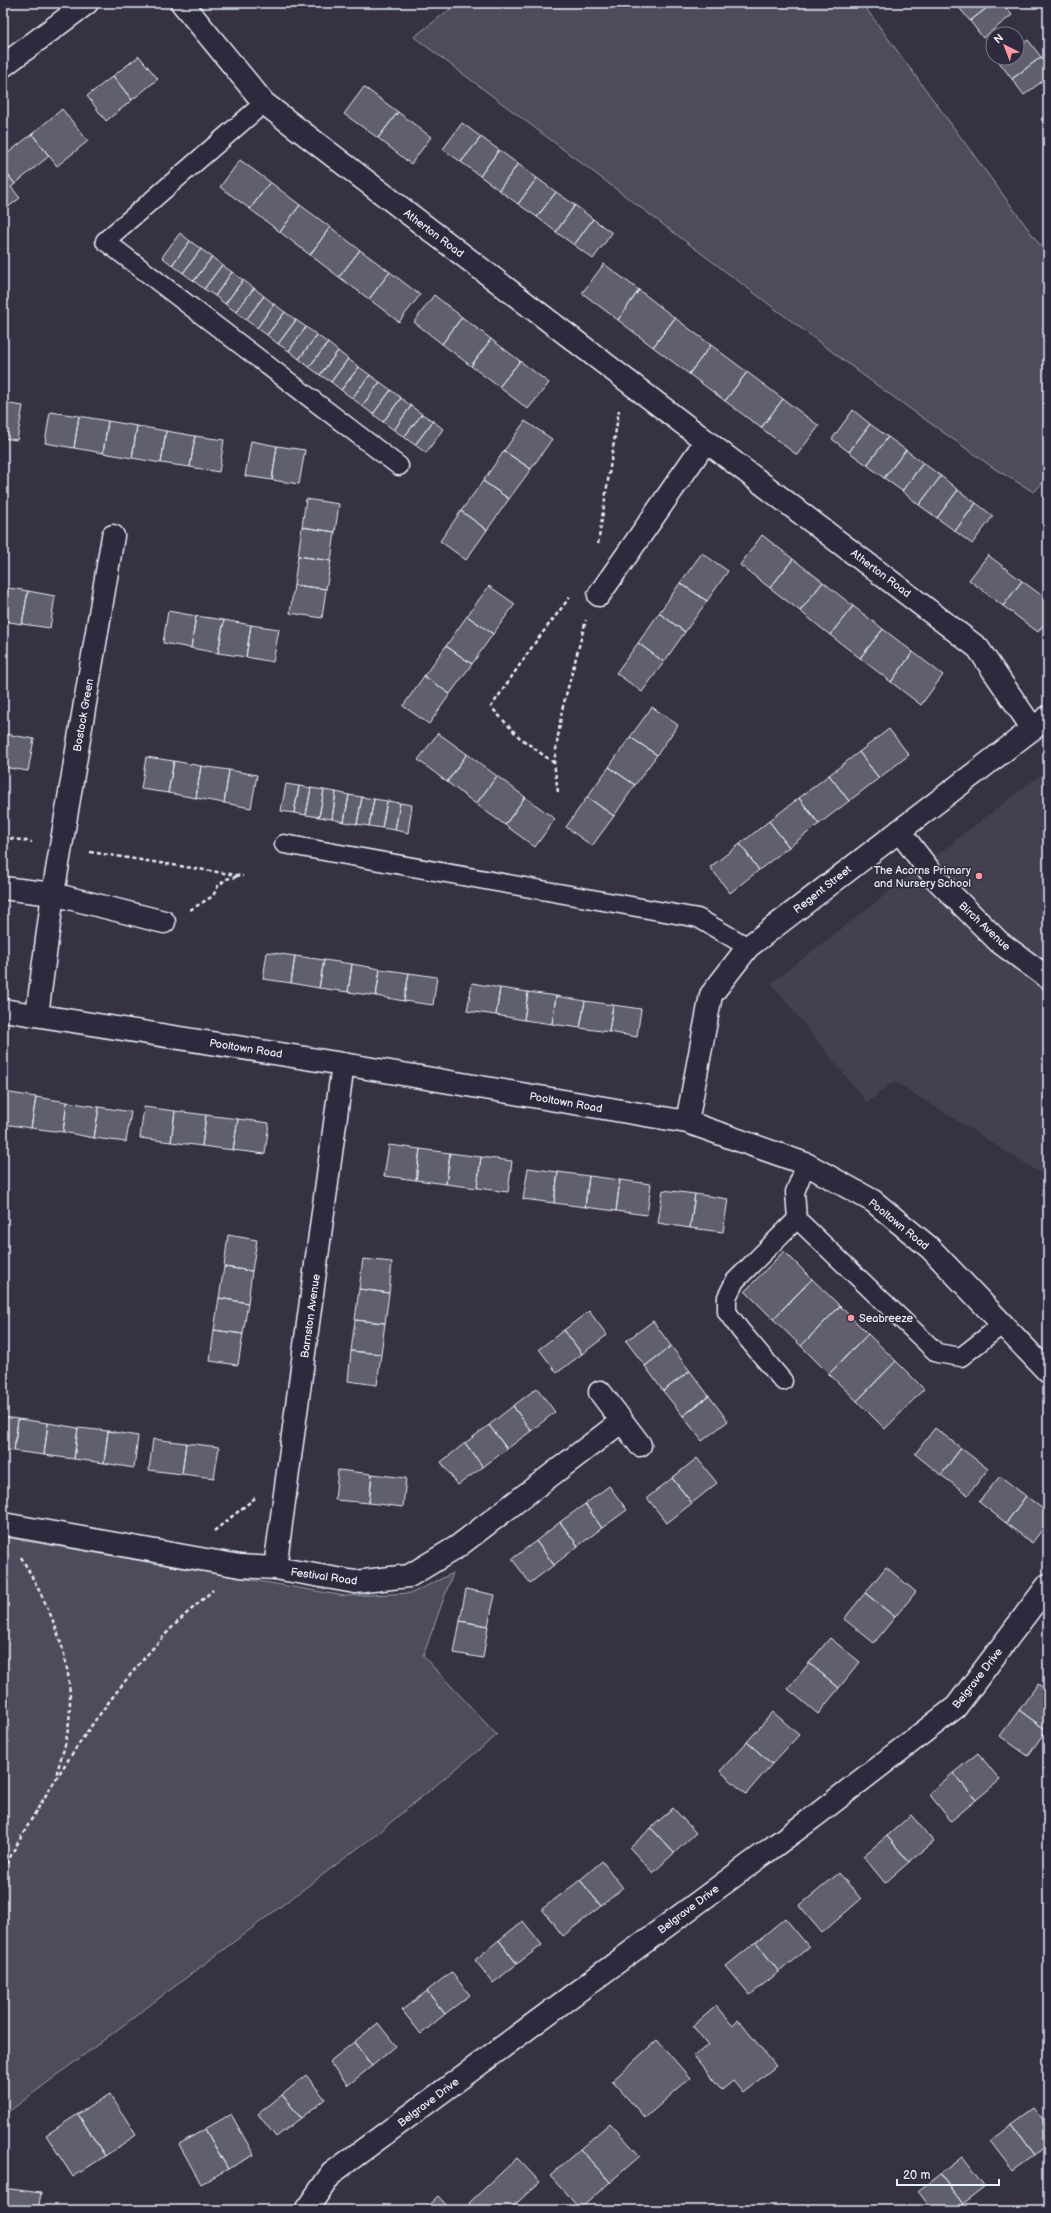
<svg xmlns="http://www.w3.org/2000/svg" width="1051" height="2213" font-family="'Balsamiq Sans',sans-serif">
<rect width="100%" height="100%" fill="#363244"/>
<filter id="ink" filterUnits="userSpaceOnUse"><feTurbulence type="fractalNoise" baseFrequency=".025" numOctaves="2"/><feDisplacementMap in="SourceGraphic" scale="8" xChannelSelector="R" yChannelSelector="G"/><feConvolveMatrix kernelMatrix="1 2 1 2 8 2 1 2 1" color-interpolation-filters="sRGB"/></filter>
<g filter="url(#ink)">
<path fill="#433f51" d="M1048,769V1178L894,1081L867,1103L771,983Z"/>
<path fill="#4d4b5c" stroke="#9a9eaa" d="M458,3H862L1048,256V477L1034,492L995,469L871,381L414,37Z
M3,1537L345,1596L412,1593L453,1573L423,1656L497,1735L374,1836L3,2116Z"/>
<path fill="#605e6e" stroke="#e8f1f8" d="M960,3H993L970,21L957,5Z
M993,3H1002L1012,15L983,38L970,21Z
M1028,40L1041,57L1012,79L999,62L1004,58H1017V48Z
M139,56L158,79L132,100L113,76Z
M1041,57L1048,66V77L1024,95L1012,79Z
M113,76L132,100L106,121L87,96Z
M364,87L398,112L378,138L344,114Z
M62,109L88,141L57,166L32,134Z
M398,112L431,137L411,164L378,138Z
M1048,114V128L1041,119Z
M462,123L481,137L461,162L443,149Z
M32,134L49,156L15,184L3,169V157Z
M481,137L499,150L480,176L461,162Z
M499,150L518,164L499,190L480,176Z
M240,160L270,182L250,209L220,187Z
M518,164L537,178L518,204L499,190Z
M3,169L15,184L11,187L20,198L3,211Z
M537,178L556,192L537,217L518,204Z
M270,182L300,205L280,232L250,209Z
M556,192L575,205L556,232L537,217Z
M300,205L330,227L310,255L280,232Z
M575,205L593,219L574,245L556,232Z
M593,219L612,233L593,259L574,245Z
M330,227L360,250L339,277L310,255Z
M180,233L190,241L172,265L162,257Z
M190,241L201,249L183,273L172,265Z
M201,249L212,257L194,281L183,273Z
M360,250L390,272L369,299L339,277Z
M212,257L222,265L204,289L194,281Z
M604,264L639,290L618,320L582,293Z
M222,265L232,272L215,296L204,289Z
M232,272L243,280L225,304L215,296Z
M390,272L420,295L399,322L369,299Z
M243,280L254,288L236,312L225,304Z
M254,288L264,296L246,320L236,312Z
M639,290L675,318L653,347L618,320Z
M434,295L462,317L442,344L414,322Z
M264,296L274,304L257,328L246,320Z
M274,304L285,312L267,335L257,328Z
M285,312L296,320L278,344L267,335Z
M462,317L491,339L471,366L442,344Z
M675,318L711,345L689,374L653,347Z
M296,320L306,327L289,351L278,344Z
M306,327L317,335L299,359L289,351Z
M317,335L328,343L309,367L299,359Z
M491,339L520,361L499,387L471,366Z
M328,343L338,351L320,375L309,367Z
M711,345L747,372L725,401L689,374Z
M338,351L348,359L331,382L320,375Z
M348,359L359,367L341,390L331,382Z
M520,361L549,383L528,409L499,387Z
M359,367L370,375L352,398L341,390Z
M747,372L783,399L761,428L725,401Z
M370,375L380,382L362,406L352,398Z
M380,382L391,390L373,414L362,406Z
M391,390L401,398L383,422L373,414Z
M401,398L411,406L394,430L383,422Z
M783,399L819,426L797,455L761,428Z
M3,403L23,406L17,440L3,438Z
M411,406L422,414L404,437L394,430Z
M853,410L870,424L849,452L832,439Z
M50,412L79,416L74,448L45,443Z
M422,414L433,421L415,445L404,437Z
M79,416L108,421L103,453L74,448Z
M108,421L137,426L132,458L103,453Z
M433,421L443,429L426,453L415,445Z
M525,421L552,439L531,469L504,451Z
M870,424L888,437L867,465L849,452Z
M137,426L166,431L161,463L132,458Z
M166,431L195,436L190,467L161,463Z
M195,436L224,440L219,472L190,467Z
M888,437L906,450L884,478L867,465Z
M251,441L277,446L272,480L245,476Z
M277,446L305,450L299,484L272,480Z
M906,450L923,463L902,491L884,478Z
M504,451L531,469L509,499L483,481Z
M923,463L941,476L919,505L902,491Z
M941,476L958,490L937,518L919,505Z
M483,481L509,499L487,530L461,511Z
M958,490L976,503L955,531L937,518Z
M306,499L339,504L335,532L302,527Z
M976,503L993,516L972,544L955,531Z
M461,511L487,530L466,560L440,541Z
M302,527L335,532L331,561L298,556Z
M762,535L793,559L770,588L740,565Z
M702,553L728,571L707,601L680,583Z
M988,555L1022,581L1003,606L969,580Z
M298,556L331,561L326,589L294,585Z
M793,559L823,582L800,611L770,588Z
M1022,581L1048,600V618L1038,632L1003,606Z
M823,582L853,606L830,635L800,611Z
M680,583L707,601L685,632L659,613Z
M294,585L326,589L322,618L290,613Z
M489,586L515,604L493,634L467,616Z
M3,587L28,591L22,624L3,621Z
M28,591L55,596L50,628L22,624Z
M853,606L883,629L860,658L830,635Z
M168,611L196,616L191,648L163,643Z
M659,613L685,632L664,662L638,643Z
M196,616L224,620L218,653L191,648Z
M467,616L493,634L472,664L446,646Z
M224,620L251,625L246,657L218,653Z
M251,625L279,629L273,662L246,657Z
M883,629L913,652L891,682L860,658Z
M638,643L664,662L642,692L616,673Z
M446,646L472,664L450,694L424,676Z
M913,652L943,675L921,705L891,682Z
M424,676L450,694L429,724L403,706Z
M652,707L678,725L657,755L630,737Z
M889,729L909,755L879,778L859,752Z
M438,733L467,754L447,782L418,760Z
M3,734H6L3,752Z
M6,734L34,739L28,771L3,767Z
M630,737L657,755L635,785L609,767Z
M859,752L879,778L849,801L829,775Z
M467,754L497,776L476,804L447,782Z
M146,757L174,761L168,793L141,789Z
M174,761L201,766L196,798L168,793Z
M201,766L229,770L224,803L196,798Z
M609,767L635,785L614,816L587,797Z
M229,770L257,775L251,808L224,803Z
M829,775L849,801L819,824L799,798Z
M497,776L525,797L505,825L476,804Z
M286,784L299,786L294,813L281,811Z
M299,786L311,788L306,815L294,813Z
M311,788L324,790L319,817L306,815Z
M324,790L336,792L332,819L319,817Z
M336,792L349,795L344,822L332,819Z
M349,795L362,797L357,824L344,822Z
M362,797L374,799L369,826L357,824Z
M525,797L555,819L535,847L505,825Z
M587,797L614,816L592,846L566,827Z
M799,798L819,824L789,847L769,821Z
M374,799L387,801L382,828L369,826Z
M387,801L400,803L395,830L382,828Z
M400,803L412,805L408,833L395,830Z
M769,821L789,847L759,870L740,844Z
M740,844L759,870L730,893L710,867Z
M267,952L295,956L291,983L263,979Z
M295,956L324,960L319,988L291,983Z
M324,960L352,964L348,992L319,988Z
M352,964L380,969L376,996L348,992Z
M380,969L409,973L404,1001L376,996Z
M409,973L437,977L433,1005L404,1001Z
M472,983L500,988L496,1015L467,1011Z
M500,988L528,992L524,1020L496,1015Z
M528,992L556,996L552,1024L524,1020Z
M556,996L585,1001L580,1028L552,1024Z
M585,1001L613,1005L609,1032L580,1028Z
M613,1005L641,1009L637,1037L609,1032Z
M4,1092L36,1097L31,1128L3,1124Z
M36,1097L67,1102L63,1132L31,1128Z
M67,1102L99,1107L94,1138L63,1132Z
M99,1107L131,1112L126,1142L94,1138Z
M144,1107L175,1111L171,1142L140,1138Z
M175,1111L206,1115L202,1146L171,1142Z
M206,1115L238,1119L233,1150L202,1146Z
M238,1119L269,1123L265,1154L233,1150Z
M389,1145L420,1149L416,1180L384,1176Z
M420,1149L450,1153L446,1184L416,1180Z
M450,1153L481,1157L477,1188L446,1184Z
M481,1157L512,1161L508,1192L477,1188Z
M528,1168L558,1172L554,1203L523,1199Z
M558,1172L589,1176L585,1207L554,1203Z
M589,1176L620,1180L616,1211L585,1207Z
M620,1180L651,1184L647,1215L616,1211Z
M663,1190L695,1194L690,1228L658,1223Z
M695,1194L728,1199L723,1232L690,1228Z
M228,1235L257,1240L252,1271L224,1267Z
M784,1251L812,1279L773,1319L745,1291Z
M363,1259L392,1262L389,1293L359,1289Z
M224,1267L252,1271L248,1303L219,1298Z
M812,1279L840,1306L801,1346L773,1319Z
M359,1289L389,1293L385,1323L355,1320Z
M219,1298L248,1303L243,1334L214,1330Z
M840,1306L868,1334L829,1374L801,1346Z
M589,1311L607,1335L582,1354L564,1330Z
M355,1320L385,1323L381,1354L351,1351Z
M653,1321L671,1346L645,1366L626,1341Z
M214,1330L243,1334L238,1365L210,1361Z
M564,1330L582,1354L557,1373L539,1349Z
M868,1334L896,1361L857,1401L829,1374Z
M671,1346L690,1371L663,1391L645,1366Z
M351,1351L381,1354L377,1385L348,1381Z
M896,1361L924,1389L885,1429L857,1401Z
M690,1371L709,1396L683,1416L663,1391Z
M537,1388L555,1412L531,1431L513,1406Z
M709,1396L728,1421L702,1441L683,1416Z
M513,1406L531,1431L507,1449L489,1425Z
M3,1417L18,1419L14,1451L3,1449Z
M18,1419L48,1423L44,1455L14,1451Z
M48,1423L78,1428L74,1459L44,1455Z
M489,1425L507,1449L483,1467L465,1443Z
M78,1428L108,1431L104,1463L74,1459Z
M935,1428L961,1448L941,1475L915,1454Z
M108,1431L138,1436L134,1468L104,1463Z
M153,1439L186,1443L182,1474L149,1470Z
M186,1443L219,1447L214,1478L182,1474Z
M465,1443L483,1467L458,1485L441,1462Z
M961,1448L988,1469L968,1495L941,1475Z
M697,1458L717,1483L692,1503L672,1478Z
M338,1470L372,1474L369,1503L335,1500Z
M372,1474L406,1478L403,1507L369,1503Z
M1000,1476L1026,1496L1006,1523L979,1502Z
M672,1478L692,1503L667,1523L647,1498Z
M609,1486L627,1510L602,1528L585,1504Z
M1026,1496L1048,1513V1522L1032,1543L1006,1523Z
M585,1504L602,1528L578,1546L560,1522Z
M560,1522L578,1546L554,1565L536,1541Z
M536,1541L554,1565L530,1583L512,1559Z
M886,1567L916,1592L895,1617L865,1593Z
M466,1589L495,1595L488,1626L460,1621Z
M865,1593L895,1617L874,1643L844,1619Z
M460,1621L488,1626L483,1658L454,1653Z
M830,1638L860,1662L839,1688L809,1663Z
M809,1663L839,1688L818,1714L788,1689Z
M1038,1684L1048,1691L1046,1730L1019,1710Z
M1019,1710L1046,1730L1028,1756L1000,1736Z
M773,1712L799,1735L772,1764L747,1742Z
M747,1742L772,1764L746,1794L720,1771Z
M978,1753L1000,1780L976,1800L953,1773Z
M953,1773L976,1800L951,1821L929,1794Z
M673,1808L696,1833L674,1853L651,1828Z
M911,1815L934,1842L909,1862L887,1836Z
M651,1828L674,1853L653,1873L630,1848Z
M887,1836L909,1862L885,1883L863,1856Z
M602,1861L623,1888L601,1906L580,1880Z
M839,1873L861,1899L822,1933L799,1906Z
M580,1880L601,1906L563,1936L542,1909Z
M785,1918L809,1947L779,1972L756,1942Z
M523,1921L542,1945L517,1964L499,1940Z
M499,1940L517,1964L493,1983L475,1960Z
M756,1942L779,1972L750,1995L726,1966Z
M451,1972L470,1995L445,2014L427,1991Z
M427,1991L445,2014L421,2034L402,2010Z
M716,2006L732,2025L738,2020L776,2066L743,2093L733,2081L722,2090L694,2056L708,2045L693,2026Z
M378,2023L396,2046L372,2066L354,2042Z
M657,2040L690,2078L645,2118L612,2081Z
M354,2042L372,2066L348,2085L329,2062Z
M306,2075L325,2099L301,2118L282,2095Z
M110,2094L136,2135L105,2156L78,2114Z
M282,2095L301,2118L276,2137L258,2114Z
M1034,2108L1048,2126V2144L1035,2155L1012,2124Z
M78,2114L105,2156L73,2177L46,2135Z
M231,2114L254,2155L228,2169L205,2129Z
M610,2123L640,2156L610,2182L580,2149Z
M1012,2124L1035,2155L1013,2171L990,2141Z
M205,2129L228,2169L201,2184L179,2144Z
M580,2149L610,2182L580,2209L550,2176Z
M962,2157L985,2187L963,2204L940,2174Z
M517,2158L540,2182L509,2210L496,2208L475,2210L469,2203Z
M940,2174L963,2204L955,2210H932L918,2191Z
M3,2188L41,2193L38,2210L24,2208V2210H3Z
M438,2196L451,2210H423Z"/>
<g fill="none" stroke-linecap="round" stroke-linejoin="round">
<defs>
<path id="lane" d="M264,103L105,241L399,466
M284,844L698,918L748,947
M806,1164L795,1192L797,1219L937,1353L961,1357L1003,1324
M783,1381L741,1331L727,1312V1297L735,1281L797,1219"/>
<path id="street" d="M182,3L264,103L706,441
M3,66L87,3
M599,595L706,441L978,648L1033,729
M899,831L936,879L999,942L1048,978
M3,888L53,894L164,922
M3,1010L343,1064L687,1122L806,1164L873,1201L930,1248L1048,1372
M37,1015L53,894L113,536
M687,1122L711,995L748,947L1048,717
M600,1392L640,1445
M3,1524L240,1566L275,1568L355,1582L409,1576L457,1547L622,1421
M275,1568L343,1064
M306,2210L332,2173L815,1816L956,1707L1048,1585"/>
</defs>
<use href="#lane" stroke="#e8f1f8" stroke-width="21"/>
<use href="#street" stroke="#e8f1f8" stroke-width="25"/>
<path stroke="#e8f1f8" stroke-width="2.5" stroke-dasharray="4 3" stroke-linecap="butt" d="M598,544L619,410
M554,763L519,737L491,707L534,644L570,597
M558,792L554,763L562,710L586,620
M3,837L32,842
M90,852L243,876
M190,910L213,896L218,886L226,879L240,876
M214,1531L255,1498
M21,1557C53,1613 79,1668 67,1735C65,1749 59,1763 56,1776
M3,1870C48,1787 99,1706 164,1636C179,1619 197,1605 213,1590"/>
<use href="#lane" stroke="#2f2a3d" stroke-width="18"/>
<use href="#street" stroke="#2f2a3d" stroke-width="22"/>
</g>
</g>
<g fill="#ff9aa2" stroke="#2f2a3d" stroke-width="1.5">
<circle cx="979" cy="876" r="4"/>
<circle cx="851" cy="1318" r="4"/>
</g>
<g text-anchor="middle" stroke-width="3" stroke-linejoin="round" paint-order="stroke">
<g font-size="11" fill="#e8f1f8" stroke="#2f2a3d">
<text transform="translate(434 233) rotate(37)" y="4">Atherton Road</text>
<text transform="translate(881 573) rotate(37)" y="4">Atherton Road</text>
<text transform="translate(83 715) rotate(-80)" y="4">Bostock Green</text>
<text transform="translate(822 889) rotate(-38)" y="4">Regent Street</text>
<text transform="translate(985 926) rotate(43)" y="4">Birch Avenue</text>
<text transform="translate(246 1048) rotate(9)" y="4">Pooltown Road</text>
<text transform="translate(566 1102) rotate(10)" y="4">Pooltown Road</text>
<text transform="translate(899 1224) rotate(39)" y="4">Pooltown Road</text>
<text transform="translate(310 1316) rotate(-82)" y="4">Barnston Avenue</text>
<text transform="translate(324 1576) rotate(8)" y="4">Festival Road</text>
<text transform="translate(977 1678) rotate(-52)" y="4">Belgrave Drive</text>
<text transform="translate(688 1909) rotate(-37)" y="4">Belgrave Drive</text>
<text transform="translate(428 2102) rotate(-37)" y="4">Belgrave Drive</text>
</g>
<g font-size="11" fill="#e8f1f8" stroke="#2f2a3d" text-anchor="end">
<text x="971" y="874">The Acorns Primary<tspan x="971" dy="13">and Nursery School</tspan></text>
<text x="859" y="1322" text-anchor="start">Seabreeze</text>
</g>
</g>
<rect width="1051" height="2213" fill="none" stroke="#2f2a3d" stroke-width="16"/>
<rect x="8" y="8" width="1035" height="2197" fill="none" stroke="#e8f1f8" stroke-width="1.5" filter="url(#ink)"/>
<g transform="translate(1005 46) rotate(318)"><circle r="19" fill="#2f2a3d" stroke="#797a88"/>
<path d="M0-3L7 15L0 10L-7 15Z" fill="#ff9aa2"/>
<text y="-6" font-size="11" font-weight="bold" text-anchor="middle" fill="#e8f1f8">N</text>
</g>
<path d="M897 2179v6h102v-6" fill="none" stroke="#e8f1f8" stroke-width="2"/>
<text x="903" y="2179" font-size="12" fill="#e8f1f8" stroke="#2f2a3d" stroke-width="3" paint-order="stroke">20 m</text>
</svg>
